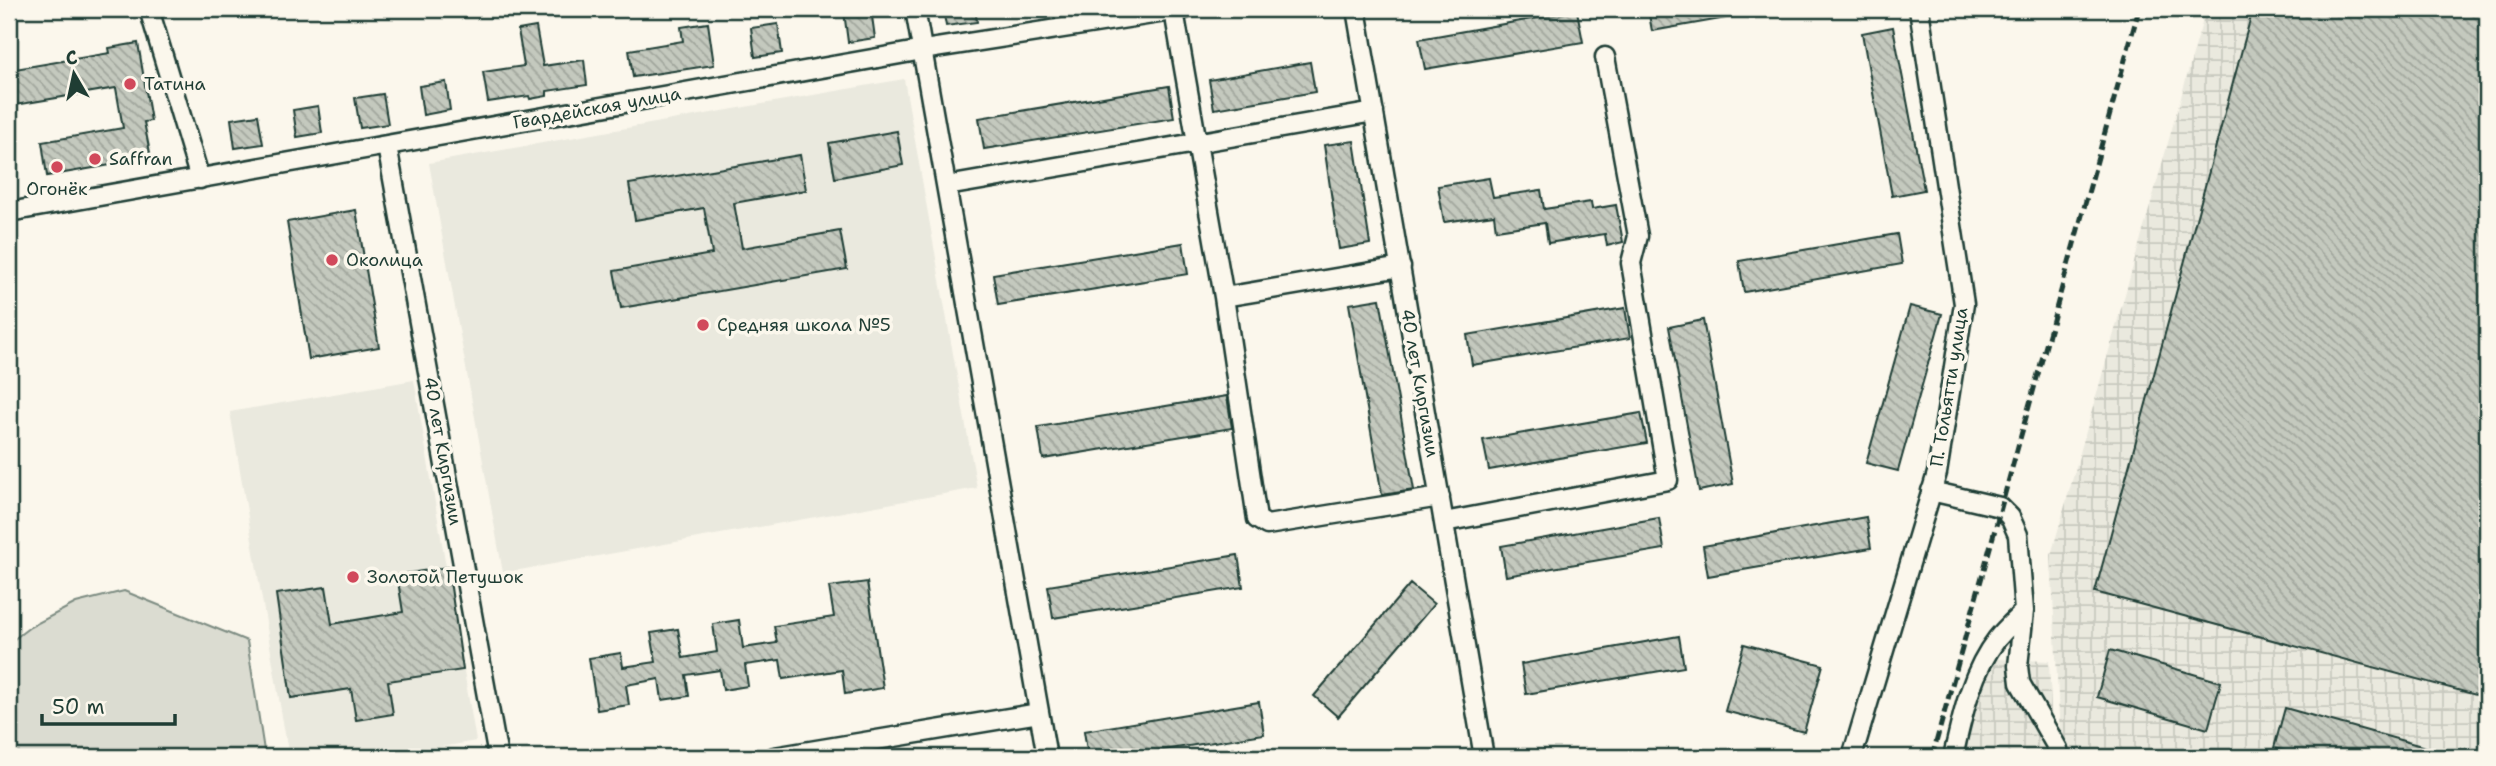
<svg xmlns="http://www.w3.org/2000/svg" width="2496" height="766" font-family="'Shantell Sans',sans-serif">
<defs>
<pattern id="industrial-grid" width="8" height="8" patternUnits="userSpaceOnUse" patternTransform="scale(1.75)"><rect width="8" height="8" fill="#eae9de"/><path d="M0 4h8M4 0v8" fill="none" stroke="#c8c9bf"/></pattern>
<pattern id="building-back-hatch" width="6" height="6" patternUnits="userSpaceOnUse" patternTransform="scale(1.75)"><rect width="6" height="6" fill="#c4c9be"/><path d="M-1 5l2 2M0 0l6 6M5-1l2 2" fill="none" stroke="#9fa49b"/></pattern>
</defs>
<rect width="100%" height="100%" fill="#fbf7ec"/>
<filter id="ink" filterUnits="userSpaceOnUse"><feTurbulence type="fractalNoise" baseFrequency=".0143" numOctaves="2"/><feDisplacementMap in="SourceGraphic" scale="14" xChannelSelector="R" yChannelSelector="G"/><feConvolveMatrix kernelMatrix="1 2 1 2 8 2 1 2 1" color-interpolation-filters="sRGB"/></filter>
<g filter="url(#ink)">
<path fill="#eae9de" d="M904,79L977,488L503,573L429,163Z
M414,380L476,741L382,757H289L230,412Z"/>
<path fill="url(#industrial-grid)" d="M2206,9H2487V757H2061L2051,555Z
M1975,658L2049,661L2053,757H1951Z"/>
<path fill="#dbdcd1" stroke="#7d8c82" stroke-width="2" d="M124,591L247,641L265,757H9V643L30,627L76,603Z"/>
<path fill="url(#building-back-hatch)" stroke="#1f3d34" stroke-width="2" d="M871,9L875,38L848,42L844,12Z
M943,9H975L977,22L946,26Z
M1648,9H1738V16L1652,31Z
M2253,9H2487V698L2095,592Z
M1577,11L1583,42L1425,69L1419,39Z
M708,23L714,65L633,77L629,50L683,41L681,27Z
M778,24L782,53L755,57L751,28Z
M536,27L543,66L584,60L587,85L547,91V96L530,99L529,96L488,102L483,72L524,66L518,30Z
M1893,27L1924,190L1892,196L1862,33Z
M138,43L151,121L144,122L151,158L47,176L42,142L123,128L116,88L9,106V70L110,53L109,48Z
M1310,62L1315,92L1214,109L1209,80Z
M446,82L450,110L423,115L419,86Z
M1169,86L1174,118L984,149L979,118Z
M383,94L388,124L360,128L355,98Z
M318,106L322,133L297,137L293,110Z
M258,115L263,144L235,148L231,119Z
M897,131L903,165L835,178L829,143Z
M1354,141L1370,244L1339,249L1324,145Z
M800,155L806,190L734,203L742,248L840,231L847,269L621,308L614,271L712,254L704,208L635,220L629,184Z
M1489,178L1493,197L1541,190L1544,209L1591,202L1592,209L1616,205L1623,242L1607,246L1605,234L1548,243L1545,223L1496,230L1494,215L1444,222L1438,186Z
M356,210L379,347L309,359L287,222Z
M1897,234L1902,264L1744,292L1739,261Z
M1183,243L1188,274L998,305L993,274Z
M1380,299L1414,490L1382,495L1349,304Z
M1910,306L1942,314L1898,471L1866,463Z
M1625,308L1630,338L1472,365L1467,335Z
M1703,320L1733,484L1699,491L1669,327Z
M1227,396L1232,428L1043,459L1038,427Z
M1641,413L1647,443L1489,470L1483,440Z
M1866,517L1871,548L1708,576L1703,546Z
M1659,518L1664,549L1506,576L1501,546Z
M1238,555L1243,587L1053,618L1048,586Z
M448,567L463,670L388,681L393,714L356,720L351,689L291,698L276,594L326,587L332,624L403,612L397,575Z
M867,582L883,688L845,694L842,670L783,679L780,660L745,665L748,686L723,690L720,670L686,675L689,696L662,700L659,679L626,685L629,705L597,710L589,658L621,653L623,667L656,662L651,633L678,629L683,658L717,652L713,624L739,620L743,648L777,643L774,626L834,617L829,587Z
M1410,584L1434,604L1338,717L1314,696Z
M1679,636L1684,667L1526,694L1521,664Z
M1744,644L1823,665L1804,732L1725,711Z
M2110,650L2221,682L2208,729L2097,697Z
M1259,702L1264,734L1120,757H1088L1084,731Z
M2285,708L2447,753V757H2309L2274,748Z"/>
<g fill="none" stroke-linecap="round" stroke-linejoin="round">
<defs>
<path id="minor" d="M149,9L200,179
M915,9L1047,757
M1356,9L1484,757
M1174,11L1224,297L1257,519L1267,525L1440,497
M387,146L498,757
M947,186L1374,112
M9,212L923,50L1185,9
M1224,297L1401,267
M1931,491L2000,507L2010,517L2018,535L2024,611L2018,666L2020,683L2058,749L2059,757
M1444,522L1668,480L1631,263L1638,236L1605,57
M774,757L1039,713
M1852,757L1937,473L1964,304L1919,9
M1953,757C1962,717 1971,672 1997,639C2005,629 2015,620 2024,611"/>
</defs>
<use href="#minor" stroke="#1f3d34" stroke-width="23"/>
<use href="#minor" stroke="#fbf7ec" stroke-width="18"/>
<path stroke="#1f3d34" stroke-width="5" stroke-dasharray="10 5" stroke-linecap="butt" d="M1932,757L2139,9"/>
</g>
</g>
<g fill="#d1495b" stroke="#fbf7ec" stroke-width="2.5">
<circle cx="130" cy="84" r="7"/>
<circle cx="95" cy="159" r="7"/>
<circle cx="57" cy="167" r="7"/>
<circle cx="332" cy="260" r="7"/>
<circle cx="703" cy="325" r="7"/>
<circle cx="353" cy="577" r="7"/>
</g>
<g text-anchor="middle" stroke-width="7" stroke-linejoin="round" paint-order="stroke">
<g font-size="18" fill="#1f3d34" stroke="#fbf7ec" text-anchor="start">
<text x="144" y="90">Татина</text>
<text x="109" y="165">Saffran</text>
<text x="57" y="195" text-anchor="middle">Огонёк</text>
<text x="346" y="266">Околица</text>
<text x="717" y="331">Средняя школа №5</text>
<text x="367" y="583">Золотой Петушок</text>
</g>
<g font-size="18" fill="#1f3d34" stroke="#fbf7ec">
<text transform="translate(597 108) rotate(-10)" y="6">Гвардейская улица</text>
<text transform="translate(1420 383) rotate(80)" y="6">40 лет Киргизии</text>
<text transform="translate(1949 387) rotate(-81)" y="6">П. Тольятти улица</text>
<text transform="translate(443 451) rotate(80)" y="6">40 лет Киргизии</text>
</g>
</g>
<rect width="2496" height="766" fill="none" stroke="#fbf7ec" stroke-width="35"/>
<rect x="18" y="18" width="2461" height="731" fill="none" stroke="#1f3d34" stroke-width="2.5" filter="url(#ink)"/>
<g transform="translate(74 74) rotate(351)" stroke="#fbf7ec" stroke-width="5" paint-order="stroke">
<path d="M0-5L12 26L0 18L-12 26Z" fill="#1f3d34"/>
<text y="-10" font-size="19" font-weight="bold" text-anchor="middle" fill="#1f3d34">С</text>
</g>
<path d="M42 714v10h133v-10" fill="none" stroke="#1f3d34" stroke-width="3.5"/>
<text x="52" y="714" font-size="21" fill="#1f3d34" stroke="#fbf7ec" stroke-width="5" paint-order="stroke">50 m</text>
</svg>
